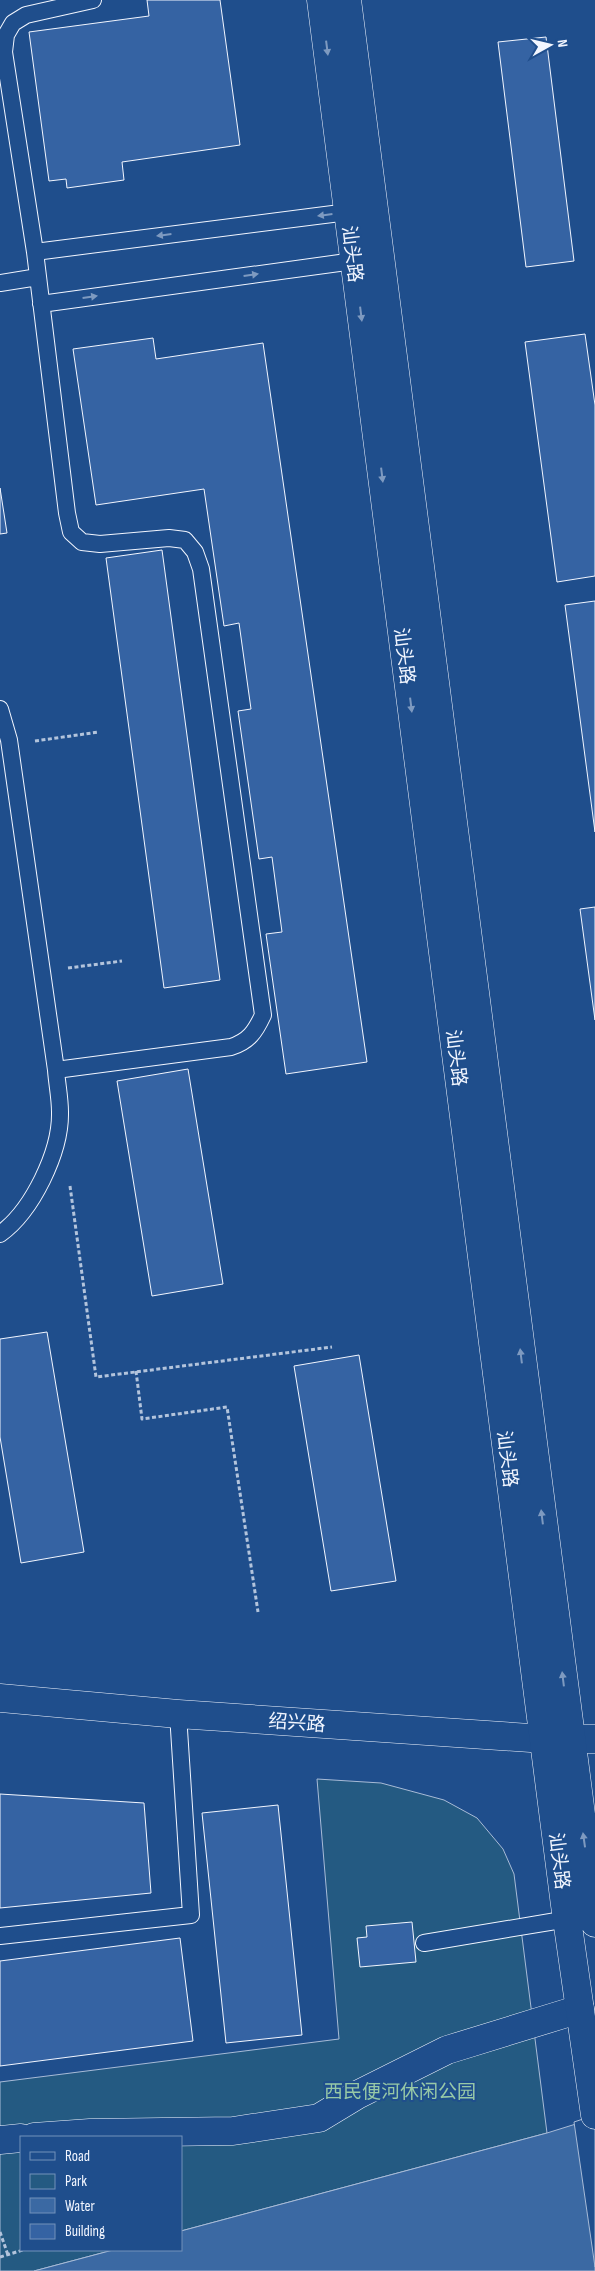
<svg xmlns="http://www.w3.org/2000/svg" width="595" height="2271" font-family="'Sofia Sans Condensed','Noto Sans SC',sans-serif">
<rect width="100%" height="100%" fill="#1f4e8c"/>
<path fill="#245a82" stroke="#a8bbd7" d="M317,1779L381,1783L444,1800L477,1818L503,1849L514,1874L547,2133L181,2231V2137H21V2250H113L34,2271H0V2082L339,2039Z"/>
<path fill="#3b69a3" stroke="#a8bbd7" d="M595,2118V2271H34L113,2250H181V2231L547,2133Z"/>
<path fill="#1f4e8c" stroke="#a8bbd7" d="M595,2115V2267L574,2122Z"/>
<path fill="#3563a3" stroke="#f2f6ff" d="M147,0H220L240,145L122,162L124,180L67,188L66,179L49,181L29,32L149,16Z
M546,37L574,261L526,267L498,42Z
M585,334L595,405V576L557,582L525,342Z
M153,338L156,359L263,343L367,1062L286,1074L266,934L282,932L272,857L259,859L238,711L251,709L239,623L224,626L204,489L96,505L73,349Z
M0,488L7,533L0,534Z
M162,550L220,980L164,988L106,558Z
M595,601V832L565,605Z
M595,907V1020L580,909Z
M188,1069L223,1284L152,1296L117,1081Z
M47,1332L84,1552L21,1563L0,1437V1339Z
M359,1355L396,1581L331,1591L294,1366Z
M0,1794L144,1803L151,1893L0,1908Z
M278,1805L302,2035L226,2043L202,1813Z
M412,1922L416,1962L360,1967L357,1938L367,1937L366,1926Z
M180,1938L193,2041L0,2066V1961Z"/>
<g fill="none" stroke-linecap="round" stroke-linejoin="round">
<defs>
<path id="lane" d="M35,252L356,211
M0,283L38,277
M41,304L361,260
M0,709L9,740L56,1070C57,1084 60,1098 60,1112C61,1152 32,1211 0,1234
M56,1070L231,1047C249,1041 255,1032 263,1015L201,569L195,552L185,540L169,538L100,544L82,542L71,532L67,513L35,252L4,52L6,35L13,23L26,15L93,0
M0,1936L191,1915L178,1714
M424,1943L574,1918"/>
<path id="street" d="M0,1698L178,1714L545,1739H595
M34,2137L90,2133L233,2131L319,2118L357,2095L447,2050L580,2009
M0,2140L21,2138"/>
<path id="secondary" d="M321,0L565,1905L595,2115
M347,0L595,1923"/>
</defs>
<use href="#lane" stroke="#f2f6ff" stroke-width="18"/>
<use href="#street" stroke="#f2f6ff" stroke-width="29"/>
<use href="#secondary" stroke="#f2f6ff" stroke-width="29"/>
<path stroke="#b3c4dc" stroke-width="3" stroke-dasharray="4 2.5" stroke-linecap="butt" d="M35,741L99,732
M68,968L122,961
M70,1186L96,1377L332,1347
M136,1371L142,1419L227,1407L258,1612
M0,2232L8,2255
M0,2257L23,2250"/>
<use href="#lane" stroke="#1f4e8c" stroke-width="16"/>
<use href="#street" stroke="#1f4e8c" stroke-width="28"/>
<use href="#secondary" stroke="#1f4e8c" stroke-width="28"/>
</g>
<defs><path id="oneway-solid" d="M-6-.8H1V-3.2L6.5 0L1 3.2V.8H-6Z" transform="scale(1.25)"/></defs>
<g fill="#7e9ac0">
<use href="#oneway-solid" transform="translate(327 48) rotate(83)"/>
<use href="#oneway-solid" transform="translate(325 215) rotate(173)"/>
<use href="#oneway-solid" transform="translate(164 235) rotate(173)"/>
<use href="#oneway-solid" transform="translate(251 275) rotate(-8)"/>
<use href="#oneway-solid" transform="translate(90 297) rotate(-8)"/>
<use href="#oneway-solid" transform="translate(361 314) rotate(83)"/>
<use href="#oneway-solid" transform="translate(382 475) rotate(83)"/>
<use href="#oneway-solid" transform="translate(411 705) rotate(83)"/>
<use href="#oneway-solid" transform="translate(521 1356) rotate(-97)"/>
<use href="#oneway-solid" transform="translate(542 1517) rotate(-97)"/>
<use href="#oneway-solid" transform="translate(563 1679) rotate(-97)"/>
<use href="#oneway-solid" transform="translate(584 1840) rotate(-98)"/>
</g>
<g text-anchor="middle" stroke-width="4" stroke-linejoin="round" paint-order="stroke">
<g font-size="19" fill="#f2f6ff" stroke="#1f4e8c">
<text transform="translate(353 254) rotate(83)" y="7">汕头路</text>
<text transform="translate(405 656) rotate(83)" y="7">汕头路</text>
<text transform="translate(457 1058) rotate(83)" y="7">汕头路</text>
<text transform="translate(508 1459) rotate(83)" y="7">汕头路</text>
<text transform="translate(297 1722) rotate(4)" y="7">绍兴路</text>
<text transform="translate(560 1861) rotate(83)" y="7">汕头路</text>
</g>
<g font-size="19" fill="#97c8a6" stroke="#1f4e8c">
<text x="400" y="2098">西民便河休闲公园</text>
</g>
</g>
<rect x="20" y="2136" width="162" height="115" fill="#1f4e8c" stroke="#7391ba"/>
<rect x="30" y="2152" width="25" height="8" fill="#1f4e8c" stroke="#7391ba"/>
<text x="65" y="2161" font-size="15" fill="#f2f6ff">Road</text>
<rect x="30" y="2174" width="25" height="15" fill="#245a82" stroke="#7391ba"/>
<text x="65" y="2186" font-size="15" fill="#f2f6ff">Park</text>
<rect x="30" y="2198" width="25" height="15" fill="#3b69a3" stroke="#7391ba"/>
<text x="65" y="2211" font-size="15" fill="#f2f6ff">Water</text>
<rect x="30" y="2224" width="25" height="15" fill="#3563a3" stroke="#7391ba"/>
<text x="65" y="2236" font-size="15" fill="#f2f6ff">Building</text>
<g transform="translate(550 45) rotate(82)" stroke="#1f4e8c" stroke-width="4" paint-order="stroke">
<path d="M0-4L9 19L0 12L-9 19Z" fill="#f2f6ff"/>
<text y="-8" font-size="14" font-weight="bold" text-anchor="middle" fill="#f2f6ff">N</text>
</g>
</svg>
